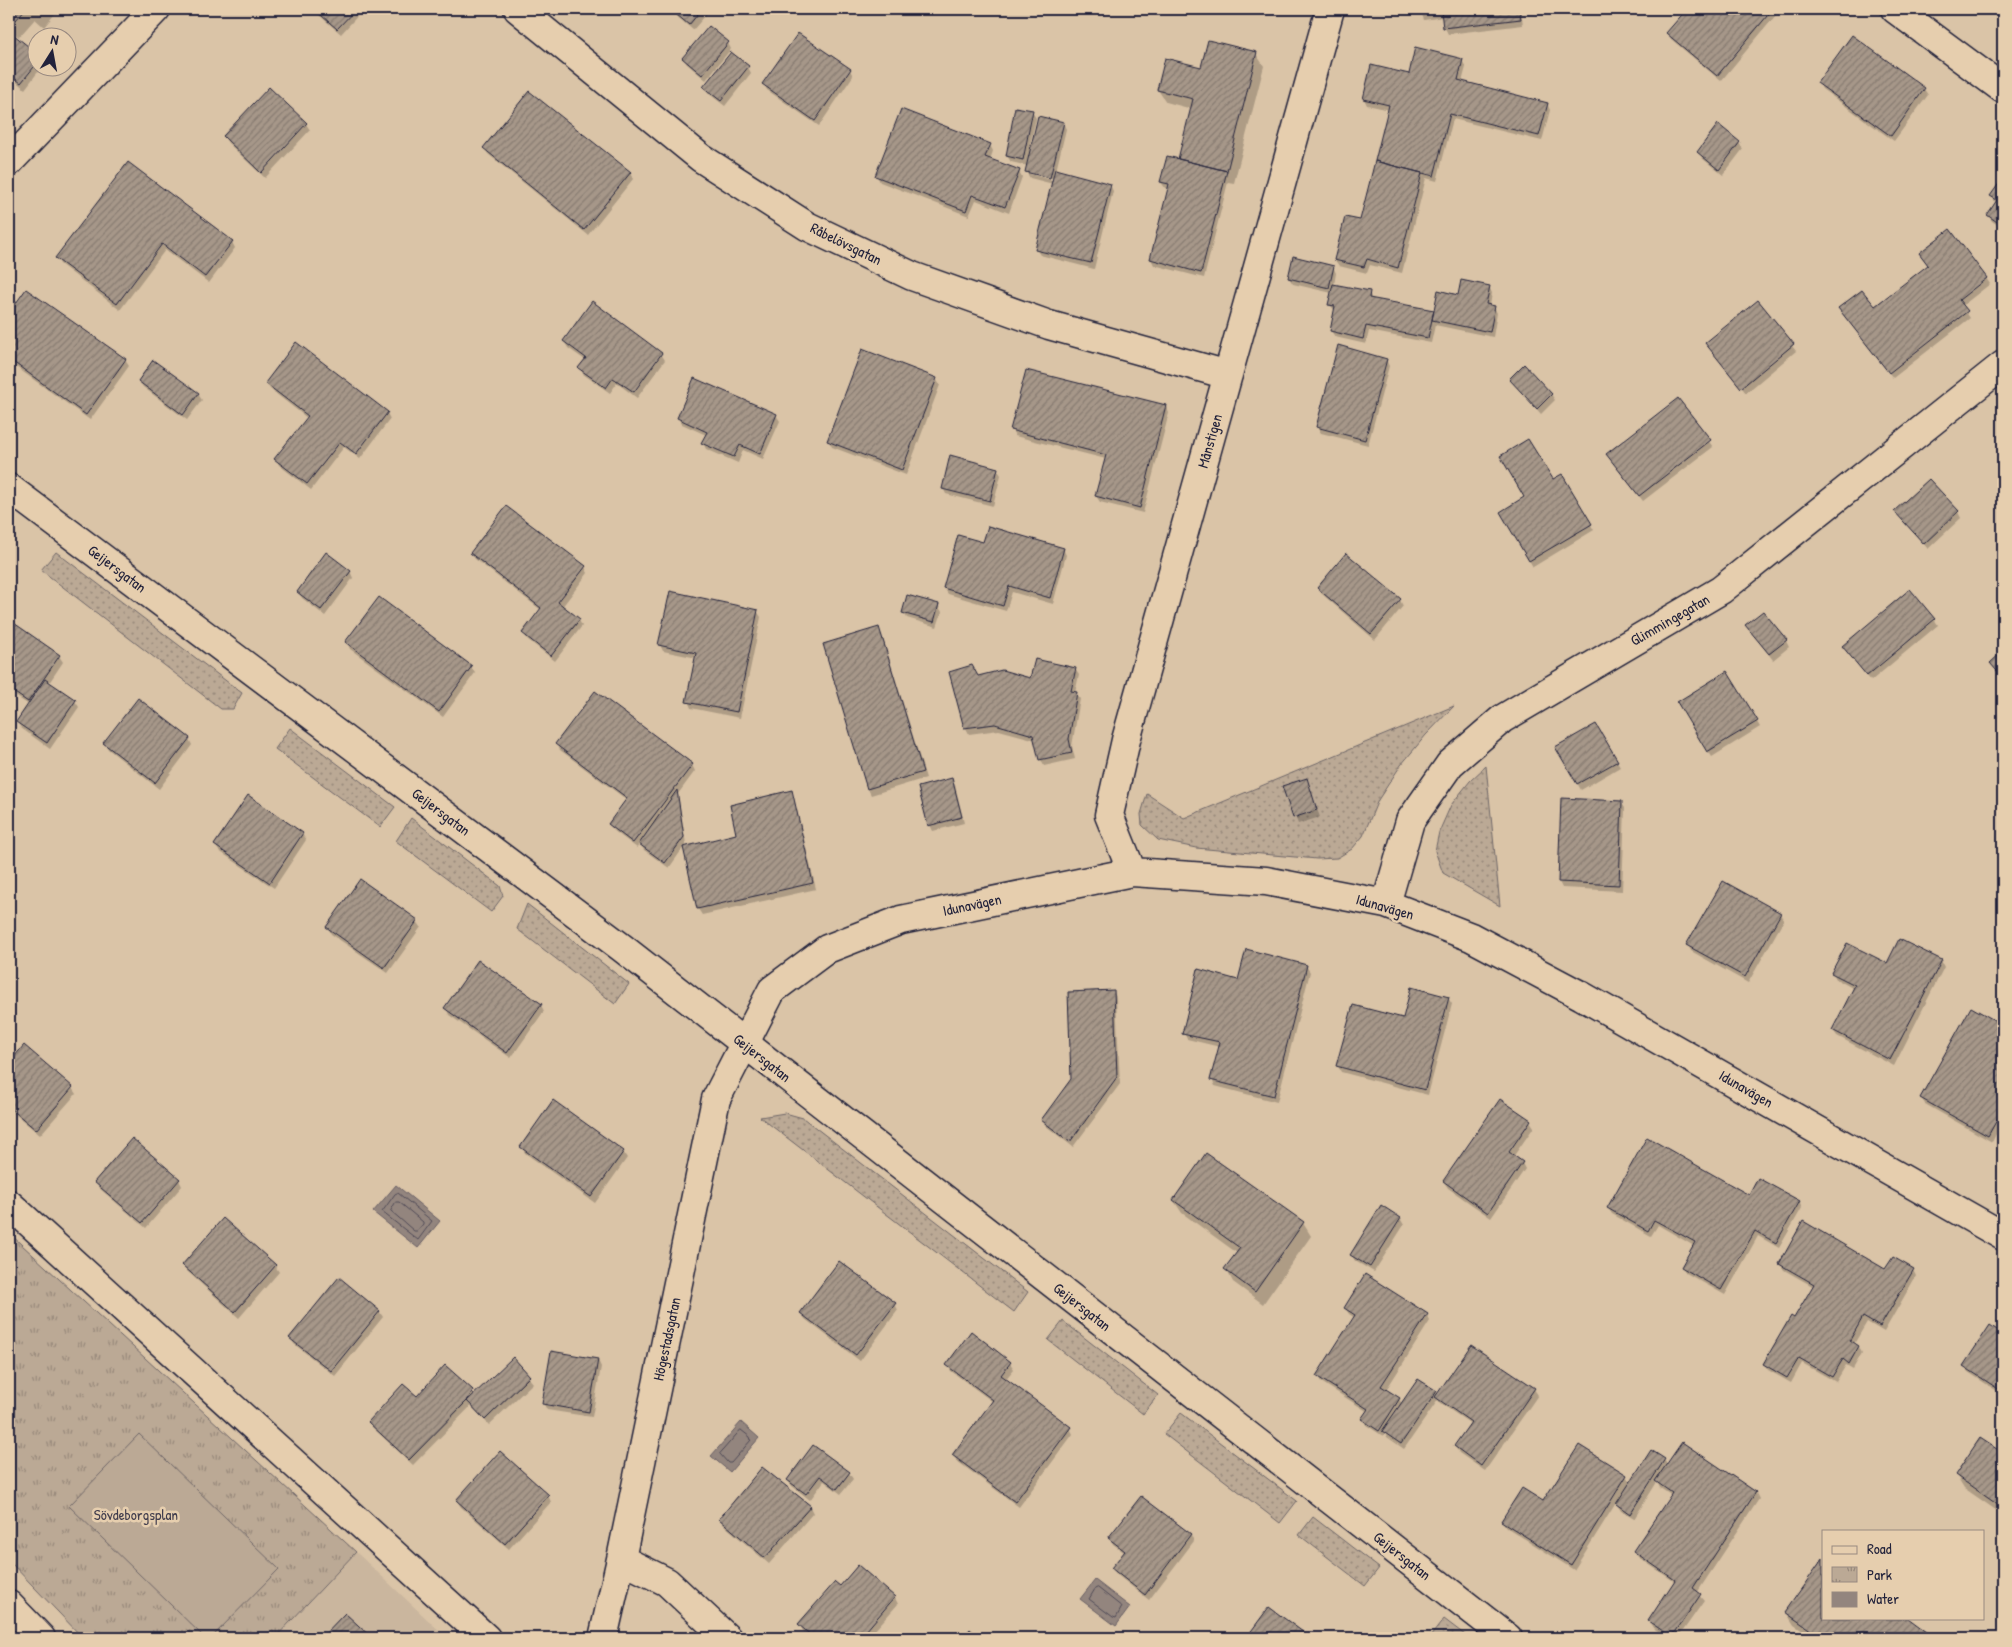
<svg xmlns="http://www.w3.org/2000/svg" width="2012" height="1647" font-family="'Patrick Hand',sans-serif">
<defs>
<pattern id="grass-dots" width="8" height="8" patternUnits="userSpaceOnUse" patternTransform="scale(1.25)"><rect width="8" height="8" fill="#bba995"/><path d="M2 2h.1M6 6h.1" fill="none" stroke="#98897b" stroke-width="1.8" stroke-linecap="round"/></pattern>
<pattern id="park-tufts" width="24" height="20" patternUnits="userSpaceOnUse" patternTransform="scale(1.25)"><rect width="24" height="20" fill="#bba995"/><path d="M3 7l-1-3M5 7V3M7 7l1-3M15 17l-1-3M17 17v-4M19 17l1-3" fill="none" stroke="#98897b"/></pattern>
<pattern id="building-hatch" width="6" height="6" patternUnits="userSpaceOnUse" patternTransform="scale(1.25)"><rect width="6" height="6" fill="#a69789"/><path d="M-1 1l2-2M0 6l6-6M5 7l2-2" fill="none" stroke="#877b71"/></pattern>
</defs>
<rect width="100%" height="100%" fill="#dac4a7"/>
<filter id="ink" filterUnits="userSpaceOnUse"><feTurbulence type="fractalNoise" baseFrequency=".02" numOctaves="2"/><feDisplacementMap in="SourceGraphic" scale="10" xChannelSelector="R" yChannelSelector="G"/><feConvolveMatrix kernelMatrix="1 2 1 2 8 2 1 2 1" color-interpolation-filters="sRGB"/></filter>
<g filter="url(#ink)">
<path fill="#cab69e" d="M356,1552L447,1638H275Z"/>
<path fill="url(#grass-dots)" stroke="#6e6668" d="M56,552L242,693L233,709H221L41,570Z
M1454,706L1426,735L1401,765L1378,800L1363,836L1352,849L1337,858L1317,859L1196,848L1158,840L1142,825L1141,814L1147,794L1184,818Z
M290,728L395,807L380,827L275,749Z
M1486,766L1500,906L1443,873L1435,851L1439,832L1451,805L1470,781Z
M411,818L500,886L503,896L491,912L396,841Z
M527,904L629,984L615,1004L517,929Z
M785,1113L803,1118L1028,1292L1014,1312L760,1117Z
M1063,1321L1158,1395L1143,1414L1048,1340Z
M1181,1413L1297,1501L1280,1523L1164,1434Z
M1313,1517L1379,1568L1365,1586L1299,1535Z
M1444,1619L1469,1638L1430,1637Z"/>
<path fill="url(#park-tufts)" stroke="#6e6668" d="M9,1233L356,1552L275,1638H83L9,1561Z"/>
<path fill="#bba995" stroke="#6e6668" d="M139,1434L279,1569L211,1638H205L69,1506Z"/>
<path fill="#93857e" stroke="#665d63" d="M396,1185L440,1221L418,1248L373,1212Z
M741,1422L759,1438L730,1472L711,1456Z
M1095,1580L1130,1607L1116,1626L1080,1599Z"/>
<path fill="#0003" fill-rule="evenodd" d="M9,9H59L44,27L35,19L19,37L9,29Z
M312,9H364L341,34Z
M668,9H711L693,30Z
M1420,9H1521L1523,25L1448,34L1445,28L1443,17L1424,20Z
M1688,9H1781L1721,81L1671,39L1668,33Z
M9,33L38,56V68H41L25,89L9,76Z
M728,43L731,49L706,80L687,64L683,58Z
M1256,54L1264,66L1234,183L1228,182L1204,278L1154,265L1151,259L1169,189L1165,188L1161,182L1179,160L1192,109L1166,102L1158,90L1202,69Z
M1462,61L1466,67L1462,82L1547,104L1550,110L1542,141L1453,119L1437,181L1426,178L1402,273L1370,265L1367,273L1339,266L1335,260L1361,222L1390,110L1367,105L1364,99L1410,76Z
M748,67L751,73L725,106L708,93L705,87Z
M850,70L853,76L819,126L767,90L764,84Z
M1819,83L1924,89L1928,95L1894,141L1822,89Z
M269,89L306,124L310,130L265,178L228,143L224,137Z
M1032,112L1036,118L1030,144L1033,145L1063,123L1066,129L1056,171L1110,185L1113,191L1094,269L1040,255L1036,249L1053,184L1030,178L1026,172L1028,166L1011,162L1007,156ZM1029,172L1057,179L1056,181L1029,174Z
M1739,143L1743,149L1723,175L1702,158L1699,152Z
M990,145L993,151L990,160L1019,171L1022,177L1009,213L976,200L969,216L880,182L877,176Z
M485,148L630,173L633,179L588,235L488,154Z
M128,164L232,242L235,248L209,283L165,250L120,310L60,264L57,258Z
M2003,180V229L1992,221L1988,215L1995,202L1992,196Z
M1333,267L1336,273L1334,285L1369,292L1372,300L1435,312L1489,287L1492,293L1490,306L1494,307L1497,313L1493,337L1435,325L1431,343L1369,331L1366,344L1335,337L1331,331L1335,311L1330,305L1332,293L1293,284L1289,278Z
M1986,278L1990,284L1962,306L1970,318L1893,378L1839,309L1875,308Z
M27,291L125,360L129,366L90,420L9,362V315Z
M1757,302L1796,351L1746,393L1707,344Z
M564,341L661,354L665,360L637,398L617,383L610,393L583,374L580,368L585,360L568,348Z
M1386,360L1389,366L1368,445L1321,433L1317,427Z
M154,362L198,394L202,400L187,420L143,387L139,381Z
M936,379L940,385L906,475L832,447L829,441Z
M1510,379L1551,394L1555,400L1541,414Z
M266,383L387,413L390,419L360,459L344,447L311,490L279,465L276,459L307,418L270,389Z
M1678,400L1713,447L1643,501L1611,460Z
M1166,406L1169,413L1143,513L1100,502L1096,496L1106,459L1015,436L1012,430Z
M776,415L780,421L763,459L743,450L738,463L706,449L703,443L706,435L682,424L678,418Z
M997,469L1001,475L993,506L946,494L943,488Z
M1561,476L1594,530L1533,567L1501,512Z
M1895,511L1958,512L1961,518L1928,549Z
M984,544L1063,549L1066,555L1053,604L1012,592L1006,611L948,594L944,588Z
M471,553L585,567L588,573L562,607L579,620L582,626L555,661L527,639L524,633L541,610L475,559Z
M350,571L353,578L325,616L302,598L298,592Z
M1318,588L1400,600L1403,606L1375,640L1322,594Z
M379,599L471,667L475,673L443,717L350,649L347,642Z
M938,605L942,612L937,627L907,618L903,612Z
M757,611L761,617L740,718L691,708L688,701L697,658L663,651L660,645Z
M1934,619L1938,625L1871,681L1844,646Z
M11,622L59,656L63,662L49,683L75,701L79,707L50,749L21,728L17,722L29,705L9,692V626Z
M1746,625L1786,641L1789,647L1773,660Z
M879,629L882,635L926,778L871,795L868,789L824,645Z
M1075,669L1079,675L1075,693L1080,699L1072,746L1075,759L1044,766L1041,760L1036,740L999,730L969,734L966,728L951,673L978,678L1031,680Z
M1727,672L1760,727L1712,757L1678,703Z
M1596,725L1620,767L1581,790L1557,747Z
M189,739L192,745L159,789L108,749L105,743Z
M556,744L692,765L695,771L678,794L686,844L669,868L644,850L640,844L637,848L613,830L609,824L627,800L560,750Z
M951,779L955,785L964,823L933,831L930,825Z
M1306,780L1320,817L1298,824L1284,787Z
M791,792L794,798L816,889L702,915L698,909L738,835Z
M248,797L302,834L306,840L274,888L219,851L215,845Z
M1621,802L1625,808L1622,891L1562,888L1559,882Z
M361,881L417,921L421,927L388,973L331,934L328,927Z
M1780,914L1784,920L1748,983L1691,951L1688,945Z
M1941,961L1944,967L1894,1066L1837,1036L1833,1030L1854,989L1836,979L1833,973L1887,965Z
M1306,966L1310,972L1277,1102L1215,1086L1212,1079L1220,1047L1187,1039L1184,1033L1239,981Z
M1113,991L1116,997L1120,1084L1073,1147L1046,1126L1042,1120L1072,1080Z
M1448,998L1452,1004L1428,1095L1341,1072L1338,1066L1404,1020Z
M541,1005L544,1011L511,1058L449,1015L446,1008Z
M1972,1008L2003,1026V1121L1992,1142L1925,1104L1921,1098Z
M24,1047L72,1088L76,1094L40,1135L9,1109V1065Z
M553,1102L623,1152L627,1158L595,1203L525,1153L522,1147Z
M1530,1121L1534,1127L1513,1157L1522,1163L1525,1169L1491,1218L1448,1188L1444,1182Z
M179,1180L182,1186L146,1228L99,1188L96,1182Z
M1749,1196L1799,1202L1802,1208L1779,1248L1758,1236L1725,1295L1686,1273L1682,1267L1694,1246L1658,1225L1651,1236L1612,1214L1608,1208Z
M1174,1201L1303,1223L1311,1236L1263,1304L1233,1282L1226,1269L1237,1253L1182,1213Z
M1400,1218L1404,1225L1374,1272L1355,1261L1352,1255Z
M223,1220L275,1266L279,1272L239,1318L187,1271L183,1265Z
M1780,1264L1886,1271L1913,1270L1916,1276L1884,1332L1867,1322L1854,1344L1859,1347L1862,1353L1853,1369L1846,1365L1836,1382L1802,1363L1791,1383L1768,1370L1764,1364L1795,1320L1814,1287L1784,1270Z
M895,1304L898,1310L860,1361L805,1319L801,1313Z
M1345,1308L1427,1315L1430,1321L1386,1390L1399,1399L1402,1404L1436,1392L1438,1395L1534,1389L1538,1395L1485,1471L1459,1453L1455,1446L1471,1424L1440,1403L1438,1400L1404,1449L1387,1437L1385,1433L1383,1436L1366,1425L1363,1419L1368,1412L1321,1382L1318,1376L1355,1318L1349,1314Z
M379,1311L383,1317L335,1376L294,1344L291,1338Z
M1990,1327L2003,1335V1395L1968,1372L1965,1366Z
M513,1359L533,1383L489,1425L471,1406L413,1465L373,1428L369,1422L417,1398L472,1391L475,1396Z
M598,1360L601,1367L592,1417L547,1410L543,1403Z
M1010,1363L1014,1369L1005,1380L1070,1428L1073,1434L1019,1507L957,1461L953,1455L993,1402L951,1371L948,1365Z
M1980,1440L2003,1455V1515L1964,1488L1956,1475Z
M1682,1444L1756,1493L1759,1499L1697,1593L1704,1601L1678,1638H1669L1653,1628L1649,1621L1675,1582L1638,1557L1634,1551L1672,1496L1660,1488L1657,1482L1634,1519L1621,1511L1616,1503L1574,1570L1506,1527L1502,1521L1544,1503L1626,1476L1631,1483L1664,1460L1668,1465Z
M813,1446L849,1473L853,1479L841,1494L824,1481L810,1500L792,1486L788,1480Z
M548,1495L551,1502L509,1549L461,1507L457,1501Z
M1141,1497L1191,1535L1194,1541L1149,1600L1116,1574L1113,1568L1125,1553L1113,1544L1110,1538Z
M810,1507L813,1513L769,1564L724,1525L720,1519Z
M1823,1561V1618H1905L1933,1638H1813L1794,1625L1786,1612Z
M858,1566L895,1598L898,1604L868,1638H812L803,1631L800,1625L840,1588Z
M1269,1608L1306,1636L1308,1638H1247Z"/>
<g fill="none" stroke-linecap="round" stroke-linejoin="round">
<path stroke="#4f4a56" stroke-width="1" d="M398,1193L432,1221L418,1240L382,1212L395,1194Z
M396,1202H399L423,1222V1224L417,1231H414L391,1211Z
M741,1430L750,1437L751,1440L731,1463H728L720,1454Z
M1098,1588L1122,1607L1116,1618L1113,1617L1089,1599L1095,1589Z"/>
</g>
<path fill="url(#building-hatch)" stroke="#22223b" d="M9,9H25L12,25L9,23Z
M314,9H356L337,29Z
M670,9H702L689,25Z
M1419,9H1519L1521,19L1443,28L1441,11L1420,14Z
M1687,9H1773L1717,76L1666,33Z
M709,26L729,42L702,75L682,58Z
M9,31L38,54V62L21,83L9,74Z
M798,33L851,69L815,121L762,84Z
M1852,35L1925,88L1891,136L1817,83Z
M1208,40L1257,52L1227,171L1178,159L1193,99L1157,90L1165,58L1201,67Z
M1415,47L1463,59L1458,80L1548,103L1539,136L1450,114L1434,176L1375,161L1389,105L1363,99L1371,65L1409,74Z
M731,52L749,66L721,101L703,87Z
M269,87L307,123L261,173L223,136Z
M529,91L631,172L584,230L483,148Z
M1015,107L1033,110L1023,160L1006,156Z
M901,109L991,144L985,157L1020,170L1005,207L972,195L966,211L875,176Z
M1038,116L1064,122L1050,178L1025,172Z
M1718,124L1740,142L1719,170L1697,152Z
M1167,156L1227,171L1201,273L1150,259L1169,184L1160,182Z
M1375,161L1422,173L1398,268L1367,259L1364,267L1334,260L1345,217L1360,220Z
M128,162L233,241L205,277L162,244L117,304L55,258Z
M1055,169L1111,184L1091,263L1035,250Z
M2003,178V226L1987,215L1997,200L1990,196Z
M1950,229L1987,278L1959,300L1968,311L1889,373L1838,308L1862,290L1875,306L1928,265L1919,253Z
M1293,256L1334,266L1329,288L1288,278Z
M1461,280L1490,286L1486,304L1495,306L1490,332L1432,320L1438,290L1458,295Z
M1333,284L1370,291L1369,298L1434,310L1428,338L1366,326L1363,339L1330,331L1335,306L1328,305Z
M26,289L126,359L86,415L9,359V313Z
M1758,300L1794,344L1741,388L1705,343Z
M592,301L662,353L634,392L613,378L606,388L578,368L586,358L563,341Z
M296,342L388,412L356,454L340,442L307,484L274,459L308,416L265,383Z
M1338,345L1387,359L1365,440L1316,427Z
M862,349L937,378L902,470L827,441Z
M153,360L199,393L183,415L138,381Z
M1524,364L1552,394L1537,409L1509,379Z
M1026,370L1166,405L1140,508L1095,496L1106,455L1010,430Z
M694,378L777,414L760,454L740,445L734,457L701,443L707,432L677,418Z
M1678,398L1711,440L1639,496L1606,454Z
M1528,439L1553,479L1562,474L1592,524L1529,561L1500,512L1524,497L1500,456Z
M950,455L998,468L990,501L942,489Z
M1929,479L1959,511L1924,544L1894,511Z
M506,506L586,566L558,602L580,619L551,656L522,633L541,608L470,553Z
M988,526L1064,548L1050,598L1009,586L1003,606L943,588L958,535L983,542Z
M326,552L351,571L321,610L297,592Z
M1346,553L1401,599L1371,634L1317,588Z
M1910,589L1935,619L1867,676L1842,646Z
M670,591L758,610L737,712L686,702L696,653L658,645Z
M907,595L939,604L934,622L902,613Z
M379,597L472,666L439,712L345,642Z
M1763,611L1787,640L1769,654L1745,625Z
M11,621L60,655L28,702L9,689V623Z
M879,627L923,772L867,789L823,644Z
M2003,651V678L1990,663Z
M1035,659L1076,668L1071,691L1077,692L1069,739L1072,753L1039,760L1033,735L995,724L964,728L949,672L972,665L978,676L1002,670L1030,678Z
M1727,671L1758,721L1707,752L1677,702Z
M45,679L76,700L47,743L16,722Z
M595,691L693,764L633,843L608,824L627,798L555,744Z
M138,698L190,738L155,783L103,743Z
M1596,724L1618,761L1577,784L1555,747Z
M952,778L962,817L928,826L918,787Z
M1307,778L1317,810L1293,818L1282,786Z
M677,790L684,837L665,863L639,844Z
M792,790L813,883L697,909L683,847L736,834L730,805Z
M248,795L303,833L270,883L214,845Z
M1561,798L1622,801L1619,885L1558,882Z
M360,879L418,920L384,968L326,927Z
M1723,881L1781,913L1745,977L1686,945Z
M1899,939L1942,960L1890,1060L1832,1030L1855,985L1831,973L1847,943L1887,963Z
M1246,949L1307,965L1274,1096L1210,1080L1220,1042L1182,1034L1198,969L1238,980Z
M478,960L542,1004L507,1053L444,1008Z
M1411,987L1449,997L1425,1090L1336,1066L1353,1005L1403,1018Z
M1114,990L1117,1077L1070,1142L1041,1120L1071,1079L1068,992Z
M1971,1007L2003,1025V1109L1988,1136L1920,1098Z
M24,1045L73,1087L36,1130L9,1107V1063Z
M1500,1099L1531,1120L1509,1152L1523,1162L1488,1213L1443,1181Z
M553,1100L624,1151L591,1197L520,1147Z
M1647,1137L1749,1195L1758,1178L1800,1201L1776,1243L1755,1231L1721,1290L1681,1267L1695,1242L1654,1220L1648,1231L1607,1208Z
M132,1138L180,1179L142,1223L94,1182Z
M1206,1153L1304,1222L1255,1292L1224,1269L1240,1248L1173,1200Z
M1381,1205L1401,1218L1370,1267L1350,1255Z
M223,1218L276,1265L235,1312L182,1265Z
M1803,1221L1885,1269L1893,1257L1914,1269L1880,1327L1863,1317L1850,1340L1859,1346L1849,1364L1843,1359L1832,1377L1799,1358L1787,1378L1763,1364L1791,1316L1794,1318L1814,1284L1779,1264Z
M839,1261L896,1303L856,1355L800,1313Z
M1365,1274L1428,1314L1381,1386L1400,1398L1379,1431L1361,1419L1368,1409L1316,1376L1355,1315L1344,1308Z
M339,1277L380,1311L331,1371L289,1338Z
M1990,1325L2003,1334V1392L1963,1366Z
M971,1331L1011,1362L1001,1375L1071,1427L1015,1502L952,1455L993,1400L946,1365Z
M1471,1345L1535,1388L1481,1466L1454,1446L1471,1422L1435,1397Z
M551,1351L598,1359L589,1412L542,1404Z
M513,1357L530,1376L485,1420L467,1401Z
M445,1365L473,1390L467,1401L409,1460L368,1422L403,1384L417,1396Z
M1418,1379L1437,1391L1401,1444L1382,1431Z
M1980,1438L2003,1453V1497L1998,1505L1955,1475Z
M1682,1442L1756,1492L1693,1588L1701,1594L1672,1637L1648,1621L1675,1580L1633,1551L1672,1493L1655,1481Z
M813,1445L850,1472L837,1489L820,1476L806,1494L787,1480Z
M1579,1445L1627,1475L1571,1565L1501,1521L1522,1488L1543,1501Z
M1651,1450L1665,1459L1630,1514L1616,1504Z
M500,1451L549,1495L505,1544L456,1500Z
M762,1467L811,1506L765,1558L719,1519Z
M1141,1496L1191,1534L1145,1595L1111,1568L1125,1551L1108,1538Z
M1823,1558V1618H1908L1935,1638H1822L1785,1612Z
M858,1565L895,1597L860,1638H814L798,1624L835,1582L840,1586Z
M1269,1607L1307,1635L1305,1638H1246Z
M345,1613L372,1638H321Z
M970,1629L980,1638H961Z"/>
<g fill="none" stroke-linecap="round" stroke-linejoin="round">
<defs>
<path id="minor" d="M518,9L701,158L807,226L912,276L1049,325L1228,375
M1895,9L2003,89
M9,162L156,9
M1132,872L1109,815L1126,740L1330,9
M1386,904L1410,821L1450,764L1502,719L1721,590L2003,365
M9,1204L486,1638
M621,1559L667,1582L727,1638
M9,1605L41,1638
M603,1638L621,1559L716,1099L772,990L827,949L901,920L1132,872L1266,881L1386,904L1471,937L1582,996L2003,1236"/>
<path id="tertiary" d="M9,488L621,947L1508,1638"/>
</defs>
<use href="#minor" stroke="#22223b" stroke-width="31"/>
<use href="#tertiary" stroke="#22223b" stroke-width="31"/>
<use href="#minor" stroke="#e6ceae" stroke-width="28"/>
<use href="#tertiary" stroke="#e6ceae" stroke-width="28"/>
</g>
</g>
<g text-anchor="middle" stroke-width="5" stroke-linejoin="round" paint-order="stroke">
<g font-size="15" fill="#22223b" stroke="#e6ceae">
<text transform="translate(846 244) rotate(26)" y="5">Råbelövsgatan</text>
<text transform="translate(1210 441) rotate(-74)" y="5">Månstigen</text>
<text transform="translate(117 569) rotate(37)" y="5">Geijersgatan</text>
<text transform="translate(1670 620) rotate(-30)" y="5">Glimmingegatan</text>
<text transform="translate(441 812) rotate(37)" y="5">Geijersgatan</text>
<text transform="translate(972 905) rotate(-12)" y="5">Idunavägen</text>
<text transform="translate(1385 907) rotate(16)" y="5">Idunavägen</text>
<text transform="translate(762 1058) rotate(38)" y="5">Geijersgatan</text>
<text transform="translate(1746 1089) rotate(30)" y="5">Idunavägen</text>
<text transform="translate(1082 1307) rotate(38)" y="5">Geijersgatan</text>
<text transform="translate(667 1339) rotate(-78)" y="5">Högestadsgatan</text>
<text transform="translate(1402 1556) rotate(38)" y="5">Geijersgatan</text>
</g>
<g font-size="15" fill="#413d4d" stroke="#e6ceae">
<text x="136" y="1520">Sövdeborgsplan</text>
</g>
</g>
<rect width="2012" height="1647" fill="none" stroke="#e6ceae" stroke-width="30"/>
<rect x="15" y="15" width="1982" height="1617" fill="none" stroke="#22223b" stroke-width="2" filter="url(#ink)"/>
<rect x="1822" y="1530" width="162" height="90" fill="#e6ceae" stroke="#988980"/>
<rect x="1832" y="1546" width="25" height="8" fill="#e6ceae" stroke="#988980"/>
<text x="1867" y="1554" font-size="15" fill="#22223b">Road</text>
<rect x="1832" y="1567" width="25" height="15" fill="url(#park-tufts)" stroke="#988980"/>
<text x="1867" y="1580" font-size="15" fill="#22223b">Park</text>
<rect x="1832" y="1592" width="25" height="15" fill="#93857e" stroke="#988980"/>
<text x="1867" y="1604" font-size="15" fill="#22223b">Water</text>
<g transform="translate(52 52) rotate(11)"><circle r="24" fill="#e6ceae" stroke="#988980"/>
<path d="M0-4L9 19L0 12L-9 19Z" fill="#22223b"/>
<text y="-8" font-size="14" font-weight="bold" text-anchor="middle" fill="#22223b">N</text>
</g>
</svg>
